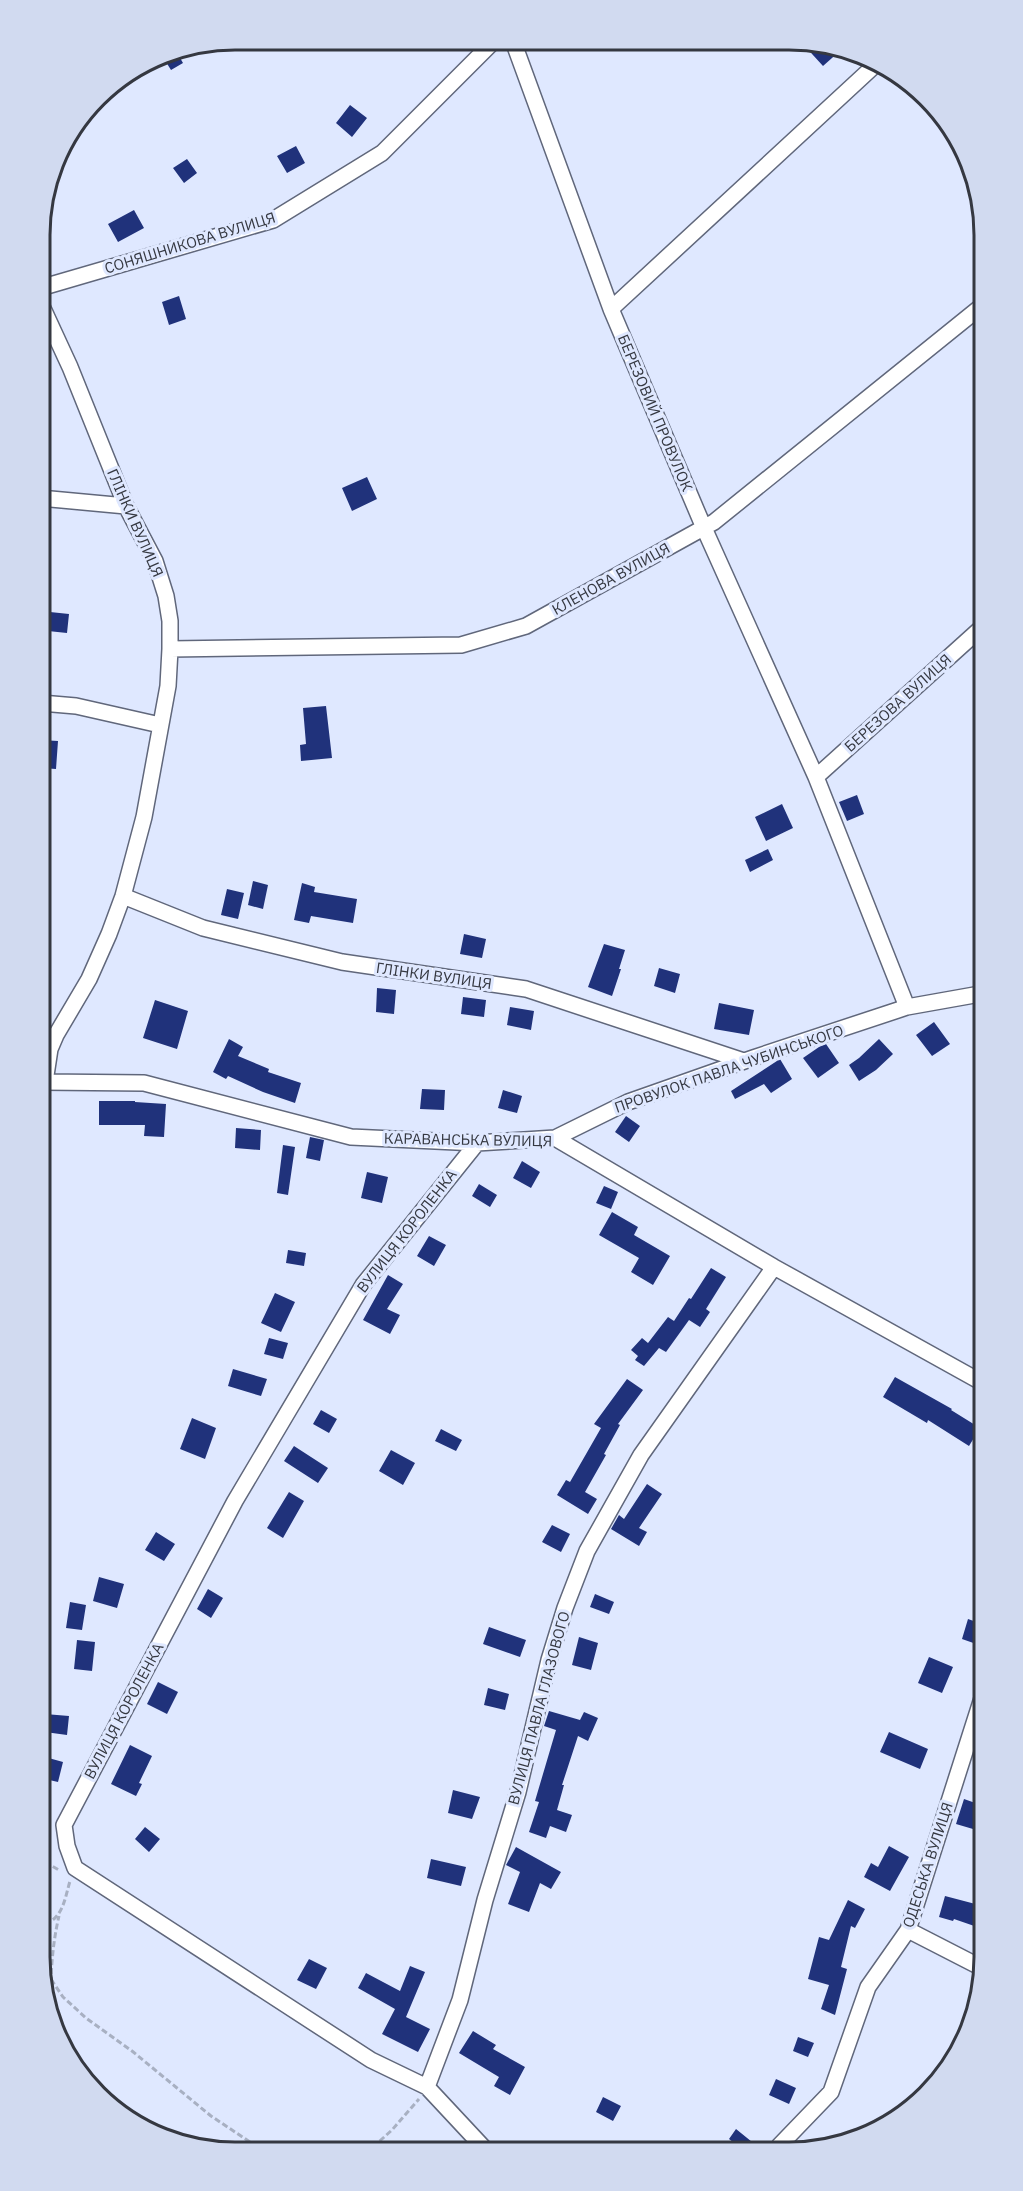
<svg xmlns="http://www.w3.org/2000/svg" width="1023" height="2191" font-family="'IBM Plex Sans',sans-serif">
<rect width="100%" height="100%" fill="#dfe8ff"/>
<path fill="#20327b" d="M802,43H826L841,50L823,66Z
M176,51L183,63L171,70L161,54Z
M350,105L367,118L352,137L336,123Z
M296,146L305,163L287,173L277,156Z
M187,159L197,173L184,183L173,168Z
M134,210L144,228L118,242L108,224Z
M179,296L186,319L169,325L162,302Z
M367,477L377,499L352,511L342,488Z
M50,612L69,614L67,633L48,631Z
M326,706L332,758L301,761L300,745L306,744L303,708Z
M41,740L58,741L56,769L41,768Z
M857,795L864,814L847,821L839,802Z
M782,804L793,828L766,841L755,817Z
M768,849L773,860L750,872L745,860Z
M253,881L268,885L263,909L248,905Z
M302,883L315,887L314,892L357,899L353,923L311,916L309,923L294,920Z
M227,889L244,893L238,919L221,915Z
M464,934L486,939L482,958L460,954Z
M604,944L625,950L619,969H621L612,996L588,987Z
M659,968L680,974L675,993L654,986Z
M377,988L396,990L394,1014L376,1012Z
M463,997L486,1000L484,1017L461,1014Z
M155,1000L188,1011L177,1049L143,1038Z
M719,1003L754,1010L749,1035L714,1029Z
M510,1007L534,1011L531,1030L507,1025Z
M934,1022L950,1044L932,1056L916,1035Z
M229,1039L243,1047L238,1056L269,1069L268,1072L301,1083L295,1103L263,1092L228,1076L226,1079L213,1072Z
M879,1039L893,1054L876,1070L859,1081L849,1065L859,1058Z
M826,1044L839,1063L818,1078L803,1058L819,1047Z
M780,1059L792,1079L771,1093L764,1084L735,1099L731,1091Z
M422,1089L445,1090L444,1110L420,1109Z
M503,1090L522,1096L517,1113L498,1108Z
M99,1101H135V1102L166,1104L164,1137L144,1136L145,1125H99Z
M626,1116L640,1126L629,1142L615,1132Z
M236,1128L261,1130L260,1150L235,1148Z
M310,1137L324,1140L320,1161L306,1158Z
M283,1145L295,1147L288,1195L277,1193Z
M522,1161L540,1172L531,1188L513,1178Z
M367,1172L388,1177L382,1203L361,1198Z
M479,1184L497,1195L490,1207L472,1196Z
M604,1186L618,1192L611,1209L596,1203Z
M612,1212L638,1227L634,1235L670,1256L653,1285L631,1272L639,1258L599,1235Z
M429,1236L446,1245L434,1266L417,1256Z
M288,1250L306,1253L304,1266L286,1263Z
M711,1268L726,1277L706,1309L710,1312L700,1327L689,1320L666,1352L659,1348L644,1366L635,1360L638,1356L631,1350L642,1338L648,1343L668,1317L674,1321L689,1298L691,1299Z
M388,1275L403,1284L387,1309L400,1315L390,1334L363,1320Z
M275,1293L295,1302L281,1332L261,1323Z
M269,1338L288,1343L283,1359L264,1354Z
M233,1369L267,1379L261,1396L228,1386Z
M895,1377L952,1409L951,1410L980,1428L969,1446L928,1420L927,1423L883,1397Z
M627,1379L643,1390L618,1424L620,1425L604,1454L606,1455L585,1492L597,1499L588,1514L557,1495L566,1480L570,1482L601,1428L594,1424Z
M321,1410L337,1419L329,1433L313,1424Z
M192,1418L216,1428L205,1459L180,1449Z
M441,1429L462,1440L456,1451L435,1441Z
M294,1446L328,1468L318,1483L284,1461Z
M391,1450L415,1463L403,1485L379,1471Z
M647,1484L662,1494L639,1528L647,1532L639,1546L611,1529L619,1515L624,1519Z
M289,1492L304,1501L283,1538L267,1528Z
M552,1525L570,1534L561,1552L542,1542Z
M156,1532L175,1544L164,1561L145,1550Z
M99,1577L124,1584L117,1608L93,1601Z
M208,1589L223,1598L211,1618L197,1609Z
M595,1594L614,1602L609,1614L590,1607Z
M70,1602L86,1605L82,1630L66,1628Z
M968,1619L982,1624V1646L962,1639Z
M489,1627L526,1640L520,1657L483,1644Z
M579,1637L598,1643L591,1670L572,1665Z
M77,1640L95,1642L92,1671L74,1669Z
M929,1657L953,1667L942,1693L918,1683Z
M158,1682L178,1692L167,1714L147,1704Z
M488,1688L509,1694L505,1710L484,1705Z
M549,1711L580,1720L584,1712L598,1718L588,1741L578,1736L562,1785H564L557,1810L572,1815L566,1832L550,1826L546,1838L529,1832L539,1802L535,1801L556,1730L544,1726Z
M45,1714L69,1716L67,1735L45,1732Z
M889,1732L928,1749L920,1769L880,1752Z
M130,1745L152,1756L139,1783L142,1784L136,1796L111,1784Z
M45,1757L63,1762L58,1782L45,1779Z
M453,1790L480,1797L472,1819L448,1813Z
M964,1799L981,1805L973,1829L956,1824Z
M145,1827L160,1839L149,1852L135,1839Z
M889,1846L909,1857L890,1891L864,1877L871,1863L878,1867Z
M516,1847L561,1872L551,1889L540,1883L529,1912L508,1904L520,1872L506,1865Z
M431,1859L466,1867L461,1886L427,1878Z
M945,1896L983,1906V1929L954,1919L953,1921L939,1917Z
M848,1900L865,1909L855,1928L851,1926L841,1967L847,1969L835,2015L821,2009L829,1985L808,1979L819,1937L829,1940Z
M309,1959L327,1968L316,1989L297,1980Z
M410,1966L425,1972L406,2017L430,2029L418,2052L382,2034L395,2009L358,1988L366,1973L400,1991Z
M473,2031L496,2045L493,2049L525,2067L510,2095L494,2086L499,2077L459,2053Z
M798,2037L814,2043L808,2057L793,2051Z
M776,2079L796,2088L789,2104L769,2095Z
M603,2097L621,2106L613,2121L596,2112Z
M736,2129L757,2146H738L729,2139Z"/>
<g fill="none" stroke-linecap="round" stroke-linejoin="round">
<defs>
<path id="minor" d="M513,41L611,309L704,528L816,777L907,1007
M40,288L273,220L382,153L494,41
M40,302L70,367L126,506L155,561L166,596L170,621V649L168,686L144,817L123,896L109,934L89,979L56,1035L50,1049L45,1082
M611,309L874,66
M40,498L126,506
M170,649L461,645L526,626L714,522L978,309
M41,703L76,706L160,725
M816,777L979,630
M123,896L203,928L342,962L526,989L744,1061
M42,1082L144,1083L351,1137L477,1143L555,1138L774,1267L981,1382
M555,1138L628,1102L753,1058L907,1007L980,994
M477,1143L363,1285L235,1501L64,1825L67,1846L75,1868L371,2060L427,2087L483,2147
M908,1930L984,1969
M427,2087L460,2000L485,1900L518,1792L549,1660L565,1608L587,1551L641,1455L774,1267
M779,2146L831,2092L868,1987L908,1930L983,1695"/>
</defs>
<use href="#minor" stroke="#60677b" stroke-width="18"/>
<path stroke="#a8b0c2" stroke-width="3" stroke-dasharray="6 3" stroke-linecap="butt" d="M45,1862L59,1870
M45,1924C63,1918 65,1898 70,1881
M46,1972L63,1997L86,2018L132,2051L211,2116L259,2148
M51,2019C50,1984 51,1950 59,1916
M373,2147L392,2130L419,2099"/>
<use href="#minor" stroke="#fff" stroke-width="15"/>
</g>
<g text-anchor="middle" stroke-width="6" stroke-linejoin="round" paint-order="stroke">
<g font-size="15" fill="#353841" stroke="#dfe8ff">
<text transform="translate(190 243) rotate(-17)" y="5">СОНЯШНИКОВА ВУЛИЦЯ</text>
<text transform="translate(655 413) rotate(67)" y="5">БЕРЕЗОВИЙ ПРОВУЛОК</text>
<text transform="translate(135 523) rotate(66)" y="5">ГЛІНКИ ВУЛИЦЯ</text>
<text transform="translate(611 579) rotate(-29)" y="5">КЛЕНОВА ВУЛИЦЯ</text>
<text transform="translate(898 703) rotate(-42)" y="5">БЕРЕЗОВА ВУЛИЦЯ</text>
<text transform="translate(434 976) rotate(8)" y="5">ГЛІНКИ ВУЛИЦЯ</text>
<text transform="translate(729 1069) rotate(-19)" y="5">ПРОВУЛОК ПАВЛА ЧУБИНСЬКОГО</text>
<text transform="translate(468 1140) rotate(1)" y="5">КАРАВАНСЬКА ВУЛИЦЯ</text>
<text transform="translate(407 1231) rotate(-52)" y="5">ВУЛИЦЯ КОРОЛЕНКА</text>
<text transform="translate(539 1708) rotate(-75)" y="5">ВУЛИЦЯ ПАВЛА ГЛАЗОВОГО</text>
<text transform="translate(124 1711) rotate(-62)" y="5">ВУЛИЦЯ КОРОЛЕНКА</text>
<text transform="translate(928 1865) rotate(-72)" y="5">ОДЕСЬКА ВУЛИЦЯ</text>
</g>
</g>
<path d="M0 0H1023V2191H0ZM235 50H789A185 185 0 0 1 974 235V1957A185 185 0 0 1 789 2142H235A185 185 0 0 1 50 1957V235A185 185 0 0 1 235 50Z" fill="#d1daf0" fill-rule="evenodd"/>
<path fill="none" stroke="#353841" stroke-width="3" d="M235 50H789A185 185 0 0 1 974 235V1957A185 185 0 0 1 789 2142H235A185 185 0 0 1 50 1957V235A185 185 0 0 1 235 50Z"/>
</svg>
